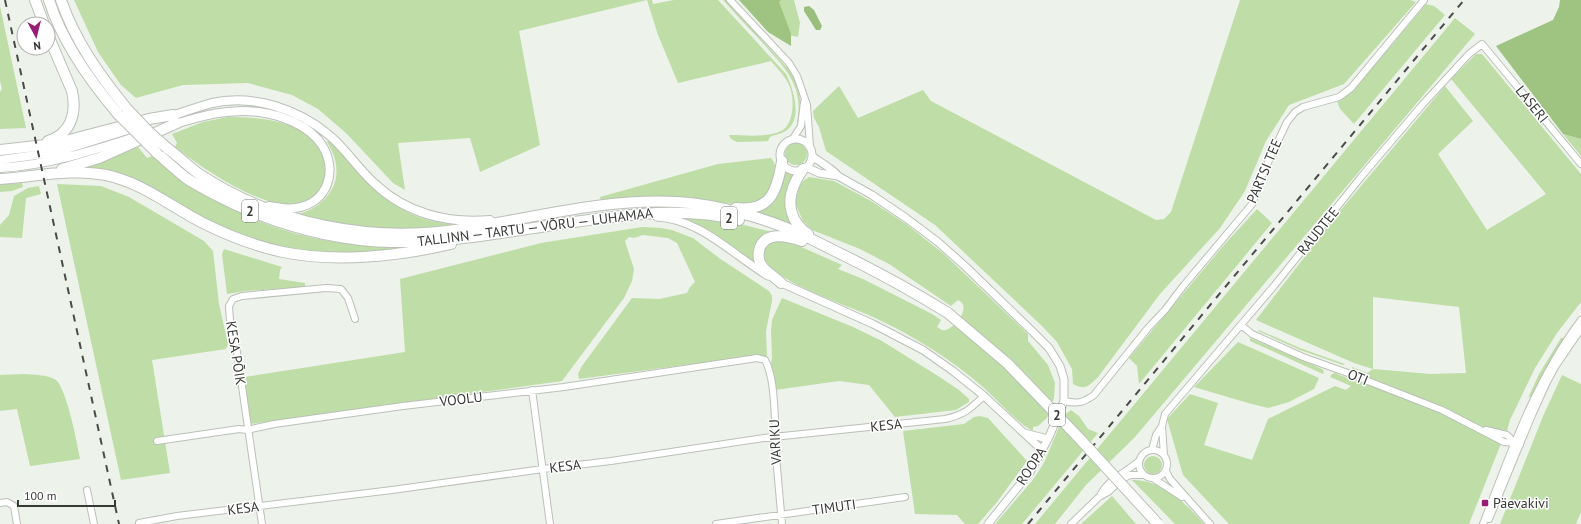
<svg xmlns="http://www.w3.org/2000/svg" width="1581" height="524" font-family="'PT Sans',sans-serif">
<rect width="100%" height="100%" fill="#edf2ea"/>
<path fill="#bfdda7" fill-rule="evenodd" d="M74,0H647L519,31L540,145L480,172L470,138L398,143L405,190L393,183L346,133L318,109L292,95L248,83L183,85L136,98L121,85L98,52Z
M647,0H652L653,4L674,0H718L786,74C793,88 803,118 787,130C782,134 776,134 770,137L768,141L737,142L731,139L729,135C745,135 766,138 781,131C795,124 795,95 788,83C784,75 777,68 771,61L678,83L658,35Z
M723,0H726L790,71L798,86L800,99L799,123L797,122C805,85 783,66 761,41C748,27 735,14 723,0Z
M765,0H794L800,23L798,37L788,35Z
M1240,0H1410L1416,2L1344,84L1289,105L1266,141L1245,191L1220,228L1160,294L1098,377C1088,386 1086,391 1073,384L1072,369L1057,342L1042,326L935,225L826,151L819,127L814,118L813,111L839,86L858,118L923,90L931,101L1156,220L1164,219L1171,212Z
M1426,4L1434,6L1445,15L1354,124L1340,109L1337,101L1351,93Z
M0,6L26,128L0,129V92L2,89L0,81Z
M1455,18L1475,34L1135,437L1086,485L1055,524H1035Z
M1476,54H1482L1581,174V302L1557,333L1535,368L1510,420L1507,431H1506L1469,524H1229L1183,475L1167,419L1190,394L1218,403L1204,445L1252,460L1268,419L1335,386L1346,390L1351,386L1330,377L1332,374L1335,373L1357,382L1365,375L1352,369V367L1367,373L1373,369L1354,363L1256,320L1340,211L1445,86L1473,121L1438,154L1487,230L1546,194L1451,79ZM1373,297L1459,307L1466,373L1431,374L1373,369Z
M228,117C256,117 293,119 313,141C319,147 325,157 326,165C329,187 308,207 287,205C252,202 202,168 175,147L177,143L172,134L203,122Z
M1563,134L1581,139V156Z
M329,139C355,168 381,203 419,217C430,221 443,223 455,225C442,226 430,228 418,229C377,232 337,225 298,214C320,209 340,189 336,165C335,156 331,149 327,142Z
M785 154a11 11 0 1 1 22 0a11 11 0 1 1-22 0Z
M138,147L147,158L152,156C162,164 172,173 183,180C222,207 268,228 314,238C344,245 375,245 405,247L373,253L345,254L310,252L275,247L240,237L201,218L162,194L79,168Z
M771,158C784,173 768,199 751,204C737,207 700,198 684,197C656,195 628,197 601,201L600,197L718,164Z
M785,171L794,175C782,194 784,206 793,226L753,212C776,202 781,196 785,171Z
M809,177L834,181L871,201L906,224L944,254L1028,334V341L1048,365L1055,383L1054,398L1047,418L1038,426L1033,427V431C1013,420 1000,402 983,387C951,359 912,335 873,317C850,306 766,280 763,254L767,244C775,241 781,240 790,242L842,265L838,269L863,279L932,314L941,320L937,327C938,327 941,330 942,330C951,333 974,307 958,300L951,306L889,264L860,249L812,230L803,221L795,203L799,187L803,181Z
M22,183L23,187L12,191L0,192V184Z
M57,184L101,186L129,197L204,241L213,251L219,304L228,344L226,349L152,360L170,473L121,480Z
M39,186L41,194L26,198L22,238L0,237V225L9,215L14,196L28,188Z
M1257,209L1272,223L1139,384L1137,366L1129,358L1224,245Z
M683,217L731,222L772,232L766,235L755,265L710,231Z
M642,227L661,228L672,230L693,238L719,258L769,291L772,296V301L766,331L767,357L760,355L579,379L578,374L582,366L632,298L659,299L687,293L690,287L695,282L677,243L668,238L643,235L634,238L629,237L625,241L634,269L632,281L624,298L562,381L250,424L244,377L405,352L400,279L541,243Z
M224,249L282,267L280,270L279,279L305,283V287L246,291L227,294L222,254Z
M782,298L853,327L882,341L938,376L959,390L969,399V402L956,410L895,417L869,385L839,381L775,390L771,364L772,357L771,331L772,320Z
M1259,330L1300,348L1345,364L1343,365L1300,350L1258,331Z
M1250,338L1322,369L1324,371L1323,374L1250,341Z
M1561,338H1563V340L1531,396L1528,398L1539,374Z
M1238,342L1319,378L1314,389L1289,402L1268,408L1248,403L1194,387Z
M23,374C33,375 47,374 56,380C67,390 77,443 80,459L30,466L17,409L0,411V375Z
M1562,375L1581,384V512L1576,524H1500L1544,414Z
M1071,410L1079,416L1088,429L1098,433L1022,524H995L1032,481L1044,463L1064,415Z
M980,416L988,418L1027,461L997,502L978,524H965L957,515L915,514L903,431L964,424L974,417Z
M1144 465a9 9 0 1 1 18 0a9 9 0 1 1-18 0Z
M1132,480C1161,479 1186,503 1204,524H1175Z
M1112,496L1136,524H1081Z"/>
<path fill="#9fc381" d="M739,0H781L779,2L791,34V46L768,32Z
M1560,0H1581V139L1563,134L1496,46L1553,20L1559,7Z"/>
<path fill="#9abe7c" d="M809,6L814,10L822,26L820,30H816L804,11V7Z"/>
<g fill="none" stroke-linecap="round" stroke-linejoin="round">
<defs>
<path id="minor" d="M730,0L789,63L797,76L807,105L810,147
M792,140L801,126L804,102
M1241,325L1252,334L1303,357L1345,372L1442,410L1504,442L1515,443L1520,445
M532,390L550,524
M1064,401C1077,404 1083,403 1094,395L1148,328L1165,310L1184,285L1253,203L1256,188L1287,122L1295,112L1303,107L1339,97L1351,88L1424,0
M1486,430L1507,435L1515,443
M157,441L239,429L247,430L274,424L403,406L564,387L757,358L765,360C775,378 774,413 776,434L775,437V445L782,524
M1139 464a14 14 0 1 1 28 0a14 14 0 1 1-28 0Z
M1152,450L1156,435L1162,426
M1164,455L1162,426L1165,414L1274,286L1361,177L1423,104L1469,54L1482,44L1581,164
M1166,471L1170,479L1210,524
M1154,479L1182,497
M87,490L94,524
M1100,496C1108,479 1125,473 1139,461
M0,503L7,502L14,506L17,524
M1489,519L1532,415L1547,382L1555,367L1581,329
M139,523L177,516L392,490L543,469L611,461L764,438L945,419C964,415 970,409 984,396
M262,524L237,352L230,321L229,306L233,299L242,296L326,288L341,289L348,298L355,319
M716,524L905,497
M1071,524L1099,497L1108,492L1122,479L1130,475H1143
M1483,524C1510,454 1535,381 1581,320"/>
<path id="tertiary" d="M780 155a16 16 0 1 1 32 0a16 16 0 1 1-32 0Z
M812,156C817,160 837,172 838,176L872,195L906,218L938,242L966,267L1033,332L1049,348L1060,366L1064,379V401L1049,437L1030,472L988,524
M806,167L819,173L838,176
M657,217C700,219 733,255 768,276
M777,281L873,324L923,350L953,371L984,396L1042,450
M1024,433L1048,439"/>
<path id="secondary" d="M169,117C183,112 198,107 212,103C253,94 298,109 329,135C346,149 358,169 375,184C406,213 447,224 490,220
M172,125C201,116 228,108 259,112C281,115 309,125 322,145C338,171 328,203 296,208C288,210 278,207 269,206
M0,160L57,152L137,127
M0,168C48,165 92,151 138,136"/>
<path id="trunk" d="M35,0L44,24
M49,0C62,42 90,81 118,114
M61,0C75,41 100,76 127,109
M48,35L72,91C77,113 71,134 48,141
M167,148C178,156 188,166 199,174C276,225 372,243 462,229C533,218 605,198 677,202C717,204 769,219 805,236C815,241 825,246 835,251C874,270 911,290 948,313
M0,150L54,144L149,119L173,115
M156,152C166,161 176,170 186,178C201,188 218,196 234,204C285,227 337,241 393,242C451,243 510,231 567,223C625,215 681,206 739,220
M62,169L99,158L177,123
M803,169C800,174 797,178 795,183C786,202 790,222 808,234
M0,179C35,177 70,168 106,175C143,183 170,206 203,223C229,236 255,246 283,252C336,263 399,256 451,244
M736,208C771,212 777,191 782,161
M781,283C775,277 766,272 762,266C759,262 758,256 759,251C763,230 788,236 802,241"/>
</defs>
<use href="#minor" stroke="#bbc0b8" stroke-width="8"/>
<use href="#tertiary" stroke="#bbc0b8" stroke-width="9"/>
<use href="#secondary" stroke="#bbc0b8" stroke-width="10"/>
<use href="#trunk" stroke="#bbc0b8" stroke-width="12"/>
<use href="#minor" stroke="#fff" stroke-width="6"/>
<use href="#tertiary" stroke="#fff" stroke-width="7"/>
<use href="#secondary" stroke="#fff" stroke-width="8"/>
<use href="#trunk" stroke="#fff" stroke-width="10"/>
<path stroke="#494c48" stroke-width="2" stroke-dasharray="7 7" stroke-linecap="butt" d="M5,0L119,524
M1028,524L1464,0"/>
<defs>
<path id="trunk-bridge" d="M127,109L149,132L167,148
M118,114L156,152
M948,313L1008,364L1080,439L1158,524"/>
</defs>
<use href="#trunk-bridge" stroke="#bbc0b8" stroke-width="12" stroke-linecap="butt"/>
<use href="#trunk-bridge" stroke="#fff" stroke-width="10"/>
</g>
<rect fill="#981d77" stroke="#fff" stroke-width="1.5" x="1481" y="499" width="8" height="8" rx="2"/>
<g text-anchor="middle" stroke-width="3" stroke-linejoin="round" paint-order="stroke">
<g fill="#fff" stroke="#737472" stroke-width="1">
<rect x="242" y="200" width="16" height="22" rx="3"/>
<rect x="721" y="207" width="16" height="22" rx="3"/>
<rect x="1049" y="404" width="16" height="22" rx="3"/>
</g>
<g font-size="13" font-weight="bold" fill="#373936">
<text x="250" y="216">2</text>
<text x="729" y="223">2</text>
<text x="1057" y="420">2</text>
</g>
<g font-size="14" fill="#373936" stroke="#fff">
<text transform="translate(1532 104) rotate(51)" y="5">LASERI</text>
<text transform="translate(1264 171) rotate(-67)" y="5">PARTSI TEE</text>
<text transform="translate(535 227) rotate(-7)" y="5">TALLINN — TARTU — VÕRU — LUHAMAA</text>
<text transform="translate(1318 231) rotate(-51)" y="5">RAUDTEE</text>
<text transform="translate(236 353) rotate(81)" y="5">KESA PÕIK</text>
<text transform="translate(1358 377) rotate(22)" y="5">OTI</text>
<text transform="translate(461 399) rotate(-7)" y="5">VOOLU</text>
<text transform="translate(886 425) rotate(-6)" y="5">KESA</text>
<text transform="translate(775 442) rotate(-93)" y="5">VARIKU</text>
<text transform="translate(565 466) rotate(-7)" y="5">KESA</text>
<text transform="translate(1031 466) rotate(-57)" y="5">ROOPA</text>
<text transform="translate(834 507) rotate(-8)" y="5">TIMUTI</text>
<text transform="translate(243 508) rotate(-7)" y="5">KESA</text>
</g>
<g font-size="14" fill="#373936" stroke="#fff" text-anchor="start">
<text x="1493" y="508">Päevakivi</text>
</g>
</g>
<g transform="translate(36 36) rotate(173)"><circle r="19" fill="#ffffff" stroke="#afb0af"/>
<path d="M0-3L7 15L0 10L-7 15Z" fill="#981d77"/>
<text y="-6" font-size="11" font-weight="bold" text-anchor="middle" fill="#373936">N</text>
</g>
<path d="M18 500v6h97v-6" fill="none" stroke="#373936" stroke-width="2"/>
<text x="24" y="500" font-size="12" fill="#373936" stroke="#ffffff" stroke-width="3" paint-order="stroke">100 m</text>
</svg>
